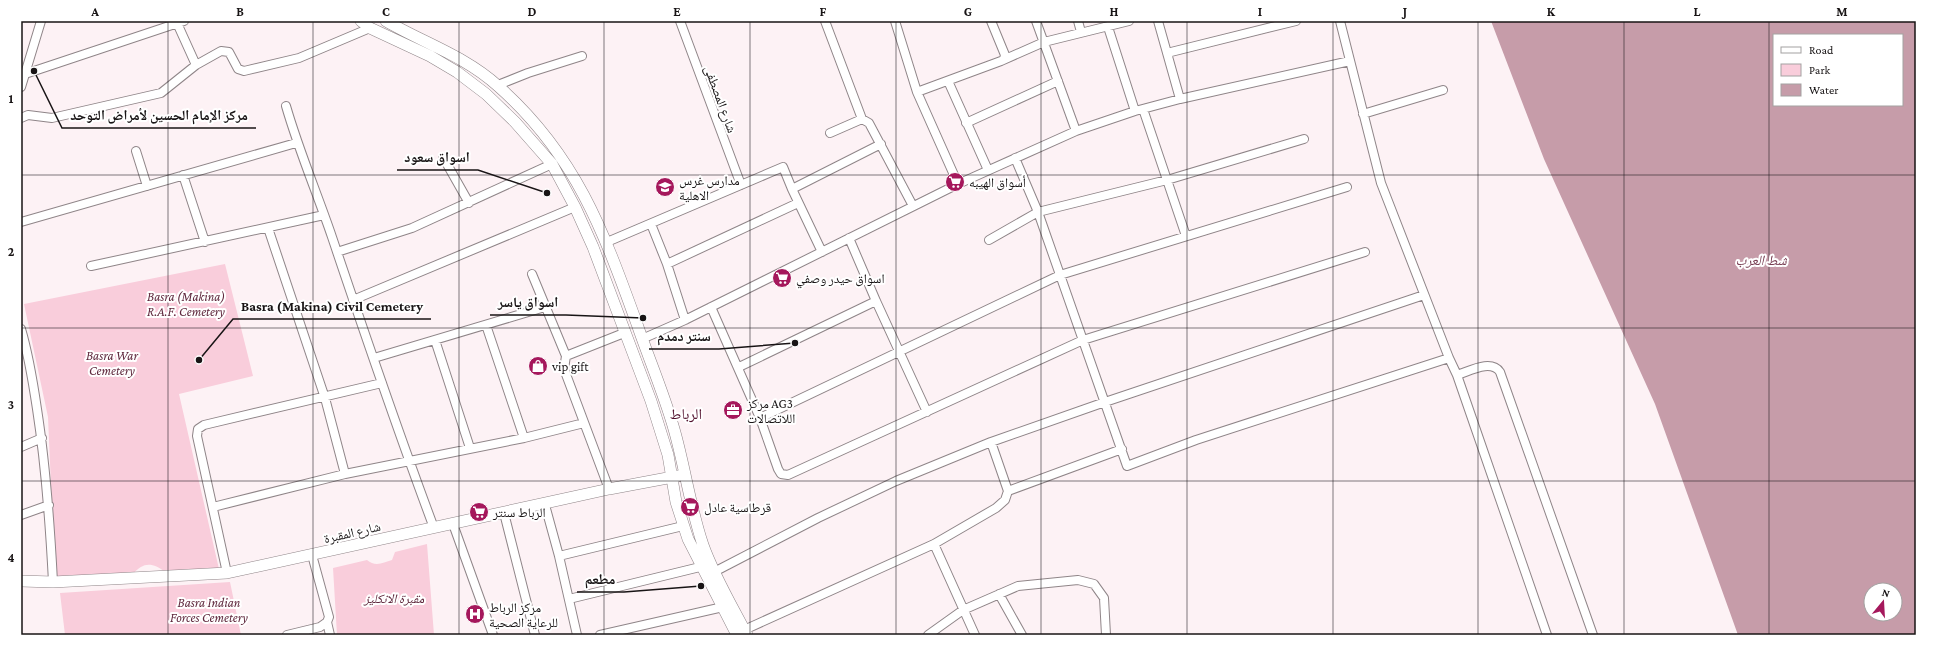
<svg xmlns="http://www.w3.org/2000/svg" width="1937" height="656" font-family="'Crimson Pro','Noto Naskh Arabic',serif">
<rect width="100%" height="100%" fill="#fdf2f5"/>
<path fill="#f9cddb" d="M225,264L253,376L179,394L219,569L165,572C152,562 143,562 132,575L55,577L48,417L24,304Z
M427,544L434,635H337L333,568L367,560C375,567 383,563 392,560L395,552Z
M230,582L241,635H65L60,593Z"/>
<path fill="#c69ca9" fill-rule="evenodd" d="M1491,21H1916V635H1738L1655,404L1544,159ZM1774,35H1902V105H1774ZM1871,590H1895V614H1871Z"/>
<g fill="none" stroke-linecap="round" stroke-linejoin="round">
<defs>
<path id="street" d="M680,21L741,185
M825,21L862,119
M895,21L917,92L958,184
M991,21L1005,55L1004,59
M1036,21L1076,131
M1078,21L1081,32
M1158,21L1180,99
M1340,21L1381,183L1449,358L1457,375L1547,635
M177,23L196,65
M1108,27L1135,111
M1167,53L1296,21
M25,74L184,21
M948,81L988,170
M498,85L528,73L582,56
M21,87L41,21
M917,92L1001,61L1044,42L1129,21
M286,106C299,151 317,193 332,237C365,335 398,432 434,528
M1143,109L1186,236
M1363,114L1443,90
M21,118L28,115L52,118L161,93L196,65L221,51L229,52L238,69L244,71L299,58L370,28
M966,123L1058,81
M830,133L862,119L869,123L913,206
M136,151L147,186
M443,157L469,203
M1015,158L1038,212L1127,466L1196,440L1449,358
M183,175L205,242
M792,189L881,144
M21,222L296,143
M651,224L667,264L685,320
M268,228L325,398L345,474
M849,238L876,301L927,412
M989,240L1038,212L1167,180L1304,139
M607,242L783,167L792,189L822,252
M337,252L412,228L552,164
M667,264L798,203
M91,266L324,215
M532,274L566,356L564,369L609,489
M353,300L575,207
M711,307L760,418L778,469L781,474L788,475L1083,340L1365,252
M486,325L524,438
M21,329C29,356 33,382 37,409C46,467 50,524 53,582
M642,339L685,320L958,184L1076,131L1135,111L1180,99L1350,61
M435,340L470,448
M566,356L624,333
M374,358L545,307
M739,367L876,301
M1457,375C1470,371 1491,359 1500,372L1593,635
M760,418L1060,275L1347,187
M21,447L42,438
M1008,491L1122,449
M545,505L559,556L577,635
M213,507L345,474L524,438L584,423
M504,513L535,635
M21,515L49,505
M453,524L493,635
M934,544L975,635
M312,555L329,617L327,622L330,635
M559,556L683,526
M714,572L818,518L896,481L991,442L1105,402L1424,295
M227,573L197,436L198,429L204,425L382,383
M999,594L1022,635
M569,599L700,567
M744,630L934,544L996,508L1005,500L1008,491L991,442
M287,635L320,627L327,622
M600,635L723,607
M928,635L963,610L1018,586L1078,580L1094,584L1104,598L1106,635"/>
<path id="secondary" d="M361,21L370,28L430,56L457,72L486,94L515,122L552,164L575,207L593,247L651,401L668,455L676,502L688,539L737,635
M386,21C424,43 465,56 498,86C576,155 603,230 637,324C649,359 664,394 674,429C685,467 690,507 703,545C714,576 732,606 747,635
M21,581L53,582L227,573L609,489L678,476"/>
</defs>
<use href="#street" stroke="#8f8588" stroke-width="10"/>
<use href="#secondary" stroke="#8f8588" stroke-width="12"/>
<use href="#street" stroke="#fff" stroke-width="8"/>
<use href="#secondary" stroke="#fff" stroke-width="11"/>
</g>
<path fill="none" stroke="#181415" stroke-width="1" stroke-opacity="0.55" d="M168,21V635M313,21V635M459,21V635M604,21V635M750,21V635M896,21V635M1041,21V635M1187,21V635M1333,21V635M1478,21V635M1624,21V635M1769,21V635M21,175H1916M21,328H1916M21,481H1916"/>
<defs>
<symbol id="supermarket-disc" viewBox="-11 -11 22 22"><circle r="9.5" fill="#a5185c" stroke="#fff"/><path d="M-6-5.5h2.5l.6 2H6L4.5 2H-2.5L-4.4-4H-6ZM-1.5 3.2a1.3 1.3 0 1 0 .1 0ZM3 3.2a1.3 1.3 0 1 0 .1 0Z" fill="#fff"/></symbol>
<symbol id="school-disc" viewBox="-11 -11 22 22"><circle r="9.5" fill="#a5185c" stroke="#fff"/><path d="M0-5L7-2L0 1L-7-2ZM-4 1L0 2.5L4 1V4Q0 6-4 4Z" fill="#fff"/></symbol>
<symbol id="shop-disc" viewBox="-11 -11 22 22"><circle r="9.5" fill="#a5185c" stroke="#fff"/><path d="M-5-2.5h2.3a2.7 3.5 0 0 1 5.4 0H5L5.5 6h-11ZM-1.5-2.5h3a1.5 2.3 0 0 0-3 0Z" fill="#fff"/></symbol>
<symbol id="office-disc" viewBox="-11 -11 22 22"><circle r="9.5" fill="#a5185c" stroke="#fff"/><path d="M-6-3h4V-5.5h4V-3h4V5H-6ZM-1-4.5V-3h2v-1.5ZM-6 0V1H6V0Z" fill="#fff"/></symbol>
<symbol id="hospital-disc" viewBox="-11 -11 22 22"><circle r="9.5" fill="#a5185c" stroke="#fff"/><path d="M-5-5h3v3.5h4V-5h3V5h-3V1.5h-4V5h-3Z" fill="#fff"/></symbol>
</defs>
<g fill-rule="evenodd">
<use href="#supermarket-disc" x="944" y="171" width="22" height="22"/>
<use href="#school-disc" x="654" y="176" width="22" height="22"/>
<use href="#supermarket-disc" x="771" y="267" width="22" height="22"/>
<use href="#shop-disc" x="527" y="355" width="22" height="22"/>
<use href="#office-disc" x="722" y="399" width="22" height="22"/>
<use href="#supermarket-disc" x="679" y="496" width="22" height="22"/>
<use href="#supermarket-disc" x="468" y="501" width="22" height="22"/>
<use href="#hospital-disc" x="464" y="603" width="22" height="22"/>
</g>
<g text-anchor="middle" stroke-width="4" stroke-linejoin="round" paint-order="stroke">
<g font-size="13" fill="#181415" stroke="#fff">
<text transform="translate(721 99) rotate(70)" y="5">شارع المصطفى</text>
<text transform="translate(352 532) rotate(-13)" y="5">شارع المقبرة</text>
</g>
<g font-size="13" fill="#181415" stroke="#fff" text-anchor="start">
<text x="679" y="185">مدارس غرس<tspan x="679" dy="15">الاهلية</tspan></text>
<text x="969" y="187">أسواق الهيبه</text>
<text x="796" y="283">اسواق حيدر وصفي</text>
<text x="552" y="371">vip gift</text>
<text x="747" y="408">مركز AG3<tspan x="747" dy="15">اللاتصالات</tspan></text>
<text x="704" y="512">قرطاسية عادل</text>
<text x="493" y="517">الرباط سنتر</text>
<text x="489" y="612">مركز الرباط<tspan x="489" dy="15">للرعاية الصحية</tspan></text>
</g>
<g font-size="13" font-style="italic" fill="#5f283d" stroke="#fff">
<text x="186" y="301">Basra (Makina)<tspan x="186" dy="15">R.A.F. Cemetery</tspan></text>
<text x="112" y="360">Basra War<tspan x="112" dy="15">Cemetery</tspan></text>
<text x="394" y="603">مقبرة الانكليز</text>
<text x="209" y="607">Basra Indian<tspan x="209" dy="15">Forces Cemetery</tspan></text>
</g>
<g font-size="14" font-style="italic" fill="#783f53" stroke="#fff">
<text x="1761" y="265">شط العرب</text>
</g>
<g font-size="15" fill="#52102d" stroke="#fff">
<text x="686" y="419">الرباط</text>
</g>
</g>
<path fill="none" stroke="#181415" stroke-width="1.5" d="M34 71L62 128H256M547 193L478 170H397M643 318L566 315H490M199 360L233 319H431M795 343L719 349H649M701 586L624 592H577"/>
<g fill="#181415" stroke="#fff" stroke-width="1.5">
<circle cx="34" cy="71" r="4"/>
<circle cx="547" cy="193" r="4"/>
<circle cx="643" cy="318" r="4"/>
<circle cx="199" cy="360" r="4"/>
<circle cx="795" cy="343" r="4"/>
<circle cx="701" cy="586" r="4"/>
</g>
<g font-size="14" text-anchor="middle" font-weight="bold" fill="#181415" stroke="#fff" stroke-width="4" stroke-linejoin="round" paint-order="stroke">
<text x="159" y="120">مركز الإمام الحسين لأمراض التوحد</text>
<text x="437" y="162">اسواق سعود</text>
<text x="528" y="307">اسواق ياسر</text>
<text x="332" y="311">Basra (Makina) Civil Cemetery</text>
<text x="684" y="341">سنتر دمدم</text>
<text x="600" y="584">مطعم</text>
</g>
<rect width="1937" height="656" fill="none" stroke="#ffffff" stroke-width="44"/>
<rect x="1773" y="34" width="130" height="72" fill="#ffffff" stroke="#a3a1a1"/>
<rect x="1781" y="47" width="20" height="6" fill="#ffffff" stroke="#a3a1a1"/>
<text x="1809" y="54" font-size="12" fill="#181415">Road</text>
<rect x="1781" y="64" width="20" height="12" fill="#f9cddb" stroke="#a3a1a1"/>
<text x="1809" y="74" font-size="12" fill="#181415">Park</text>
<rect x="1781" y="84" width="20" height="12" fill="#c69ca9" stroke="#a3a1a1"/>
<text x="1809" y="94" font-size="12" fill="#181415">Water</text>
<g transform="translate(1883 602) rotate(18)"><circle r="19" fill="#ffffff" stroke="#a3a1a1"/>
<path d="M0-3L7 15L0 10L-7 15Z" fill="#a5185c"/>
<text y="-6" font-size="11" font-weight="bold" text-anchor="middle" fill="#181415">N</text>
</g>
<rect x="22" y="22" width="1893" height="612" fill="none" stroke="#181415" stroke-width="1.5"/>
<g font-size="13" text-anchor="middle" font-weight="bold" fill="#181415">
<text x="95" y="16">A</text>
<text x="240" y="16">B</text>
<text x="386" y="16">C</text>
<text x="532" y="16">D</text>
<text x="677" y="16">E</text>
<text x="823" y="16">F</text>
<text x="968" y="16">G</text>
<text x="1114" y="16">H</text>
<text x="1260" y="16">I</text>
<text x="1405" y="16">J</text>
<text x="1551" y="16">K</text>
<text x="1697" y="16">L</text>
<text x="1842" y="16">M</text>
<text x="11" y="103">1</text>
<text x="11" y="256">2</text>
<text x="11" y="409">3</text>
<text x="11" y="562">4</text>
</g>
</svg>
